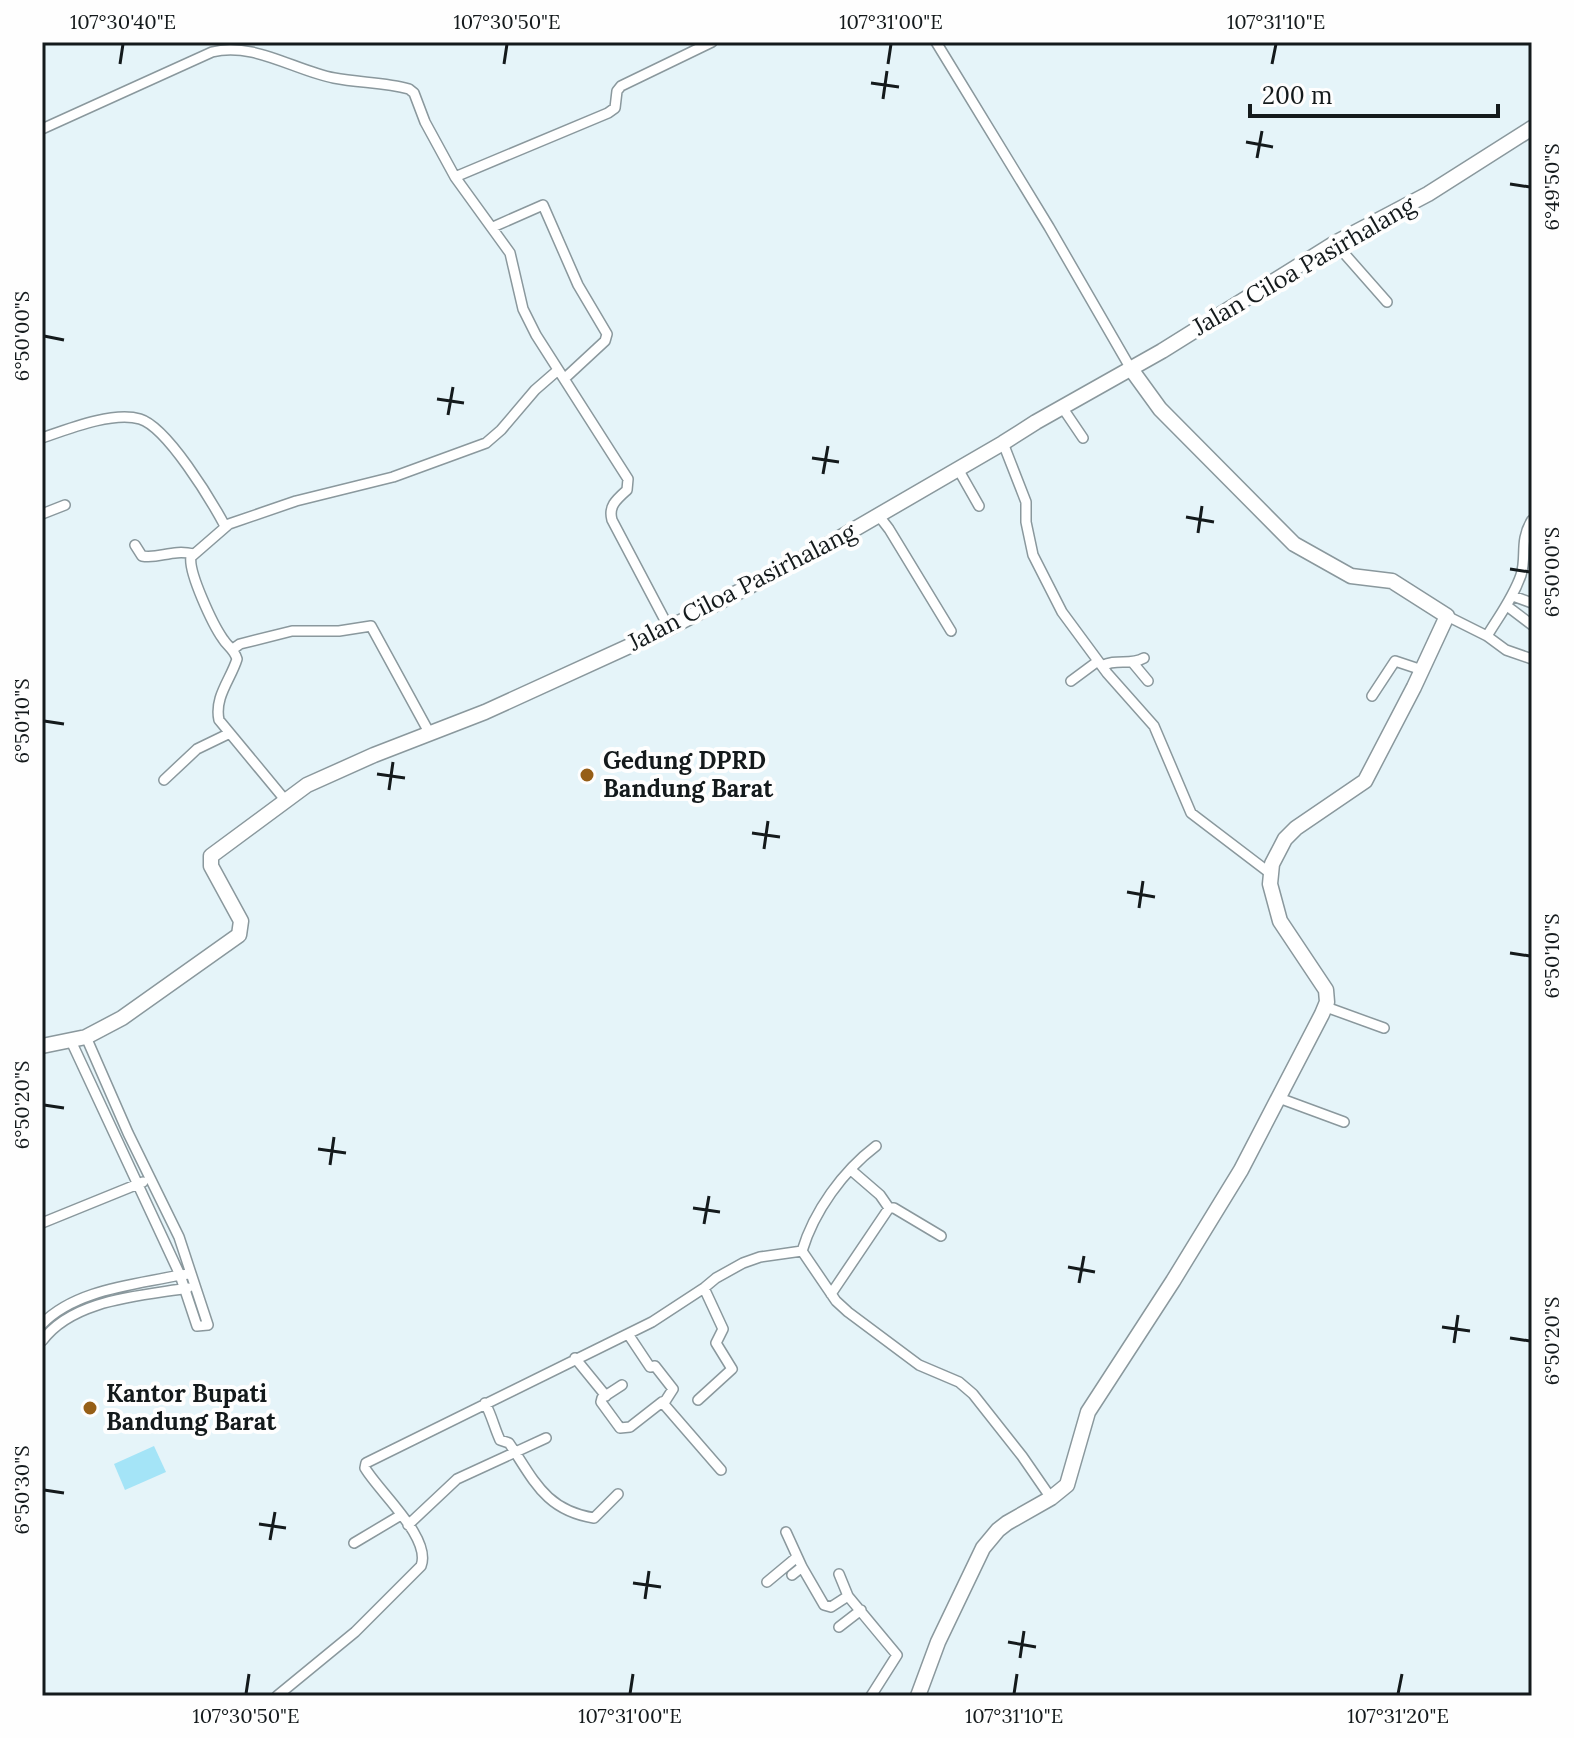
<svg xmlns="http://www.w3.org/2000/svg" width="1574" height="1738" font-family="Lora,serif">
<rect width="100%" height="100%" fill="#e5f4f9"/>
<path fill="#a4e4f7" d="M154,1446L166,1472L125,1490L114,1464Z"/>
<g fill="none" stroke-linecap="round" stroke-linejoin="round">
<defs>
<path id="street" d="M936,42L1049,227L1131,369
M42,129L212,52C252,41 296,71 334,78C359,83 385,82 409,89L414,93L425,122L455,177L510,253L523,309L536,335L628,479L627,490C617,499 608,506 612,520L669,628
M455,177L608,113L615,108L617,91L621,86L712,42
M493,227L543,205L578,285L607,334L605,341L564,379
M1335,243L1387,302
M1062,407L1083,438
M42,438C68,429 113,411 140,419C167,427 211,500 225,526
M1003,443L1026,502V522L1033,555L1062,612L1107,673L1154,726L1191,813L1271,874
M958,469L979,506
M42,514L65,505
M879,516L889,529L951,631
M135,545L142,556C160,559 171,549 194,554
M1513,596L1532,603
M1507,606L1532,625
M1447,616L1487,636L1506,650L1532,659
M1487,636C1499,616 1513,598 1521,575C1527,556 1519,541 1532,520
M233,649L240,644L292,631H339L371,626L430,734
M1133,663L1148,681
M1102,666C1116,658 1130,666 1144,658
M1071,681L1098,661
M1372,696L1395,661L1422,670
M164,780L197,749L228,734
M286,801L219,720C214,697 231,679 237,659C234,649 228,647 223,639C213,625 188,572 191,557L229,524L296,501L393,477L486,443L501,430L535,390L558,370
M1326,1007L1384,1028
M86,1037L128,1133L179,1237L208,1325L197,1326L180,1275L190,1274
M1279,1098L1344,1122
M851,1170L880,1195L889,1208H894L941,1236
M42,1223L143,1182
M802,1251L836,1301L848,1312L919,1365L959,1382L973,1394L1022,1456L1051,1498
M802,1251C814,1211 843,1171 876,1146
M831,1294L889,1208
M42,1324C76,1289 135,1285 180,1275L71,1041
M628,1334L650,1367L655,1366L673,1389L664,1403
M42,1341C73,1299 140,1296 188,1288
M575,1358L606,1396
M622,1385L602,1398L601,1402L620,1428L630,1427L662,1402L721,1470
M698,1400L732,1369L716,1343L723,1329L704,1288
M485,1403C492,1416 494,1427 500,1440L509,1443C534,1480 545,1510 594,1518L618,1494
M408,1525L457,1479L546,1438
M786,1532L802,1567L824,1605L831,1607L848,1596
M354,1543L401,1515
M839,1574L848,1596L897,1655L871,1696
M792,1575L802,1567
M767,1582L797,1557
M839,1627L861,1610
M277,1696L355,1632L421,1566C432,1538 379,1492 365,1468L366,1463L652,1322L704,1288L716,1278L743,1263L760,1257L802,1251"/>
<path id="secondary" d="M918,1696L938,1642L983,1548L998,1530L1007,1523L1051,1498L1067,1485L1088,1412L1173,1281L1241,1170L1322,1014L1327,1002L1326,990L1280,921L1270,884L1272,864L1285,839L1296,828L1365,781L1414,687L1447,616L1392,581L1351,576L1294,544L1160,409L1131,369"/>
<path id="primary" d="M42,1046L86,1037L122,1018L239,935L241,921L211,866V856L307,785L374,755L485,712L669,628L817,551L1003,443L1036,422L1162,351L1335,243L1428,194L1532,128"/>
</defs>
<use href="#street" stroke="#8a989d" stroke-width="12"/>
<use href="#secondary" stroke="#8a989d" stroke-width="17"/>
<use href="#primary" stroke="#8a989d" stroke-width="17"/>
<use href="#street" stroke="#fff" stroke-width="9"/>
<use href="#secondary" stroke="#fff" stroke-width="14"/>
<use href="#primary" stroke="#fff" stroke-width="14"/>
</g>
<path fill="none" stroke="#141a1c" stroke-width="3" d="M120,64L123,44M504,64L507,44M888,64L891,44M1272,64L1276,44M871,83L899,87M883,99L887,71M1246,142L1273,147M1257,158L1262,131M1510,184L1530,187M44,336L64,340M437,399L464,403M448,415L453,387M812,458L839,462M823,474L828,446M1186,517L1214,522M1198,533L1202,506M1510,569L1530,572M44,721L64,724M377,774L405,778M389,790L393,762M752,833L780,837M764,849L768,821M1127,892L1155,897M1139,908L1143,881M1510,953L1530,956M44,1105L64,1108M318,1149L346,1153M330,1165L334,1137M693,1208L720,1212M704,1224L709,1196M1068,1267L1095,1272M1079,1283L1084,1256M1442,1327L1470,1331M1510,1338L1530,1341M1454,1343L1458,1315M44,1490L64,1493M259,1524L286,1528M270,1540L275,1512M633,1583L661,1587M645,1599L649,1571M1008,1642L1036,1647M1020,1658L1024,1631M246,1694L249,1674M630,1694L633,1674M1014,1694L1017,1674M1398,1694L1402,1674"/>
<g fill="#965f17" stroke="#fefefe" stroke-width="3">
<circle cx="587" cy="775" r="8"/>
<circle cx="90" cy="1408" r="8"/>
</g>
<g text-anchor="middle" stroke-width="8" stroke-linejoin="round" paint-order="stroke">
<g font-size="24" fill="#141a1c" stroke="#fefefe">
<text transform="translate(1304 266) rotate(-30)" y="8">Jalan Ciloa Pasirhalang</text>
<text transform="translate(742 587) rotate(-27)" y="8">Jalan Ciloa Pasirhalang</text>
</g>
<g font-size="24" font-weight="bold" fill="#141a1c" stroke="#fefefe" text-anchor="start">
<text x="603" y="769">Gedung DPRD<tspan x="603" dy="28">Bandung Barat</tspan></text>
<text x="106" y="1402">Kantor Bupati<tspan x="106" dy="28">Bandung Barat</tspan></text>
</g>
</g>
<rect width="1574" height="1738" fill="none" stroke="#fefefe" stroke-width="88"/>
<path d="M1250 104v12h248v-12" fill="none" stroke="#141a1c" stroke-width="4"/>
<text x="1262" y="104" font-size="24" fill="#141a1c" stroke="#fefefe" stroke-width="6" paint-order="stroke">200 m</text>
<rect x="44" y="44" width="1486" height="1650" fill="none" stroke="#141a1c" stroke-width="3"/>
<g font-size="20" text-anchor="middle" fill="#141a1c">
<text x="123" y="29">107°30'40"E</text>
<text x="507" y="29">107°30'50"E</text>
<text x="891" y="29">107°31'00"E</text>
<text x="1276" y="29">107°31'10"E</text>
<text transform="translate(1552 187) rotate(-90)" y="7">6°49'50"S</text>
<text transform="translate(22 336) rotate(-90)" y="7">6°50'00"S</text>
<text transform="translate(1552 572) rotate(-90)" y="7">6°50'00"S</text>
<text transform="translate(22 721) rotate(-90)" y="7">6°50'10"S</text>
<text transform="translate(1552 956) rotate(-90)" y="7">6°50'10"S</text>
<text transform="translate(22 1105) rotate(-90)" y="7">6°50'20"S</text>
<text transform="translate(1552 1341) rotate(-90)" y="7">6°50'20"S</text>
<text transform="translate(22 1490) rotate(-90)" y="7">6°50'30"S</text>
<text x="246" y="1723">107°30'50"E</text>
<text x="630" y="1723">107°31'00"E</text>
<text x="1014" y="1723">107°31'10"E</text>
<text x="1398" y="1723">107°31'20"E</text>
</g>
</svg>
